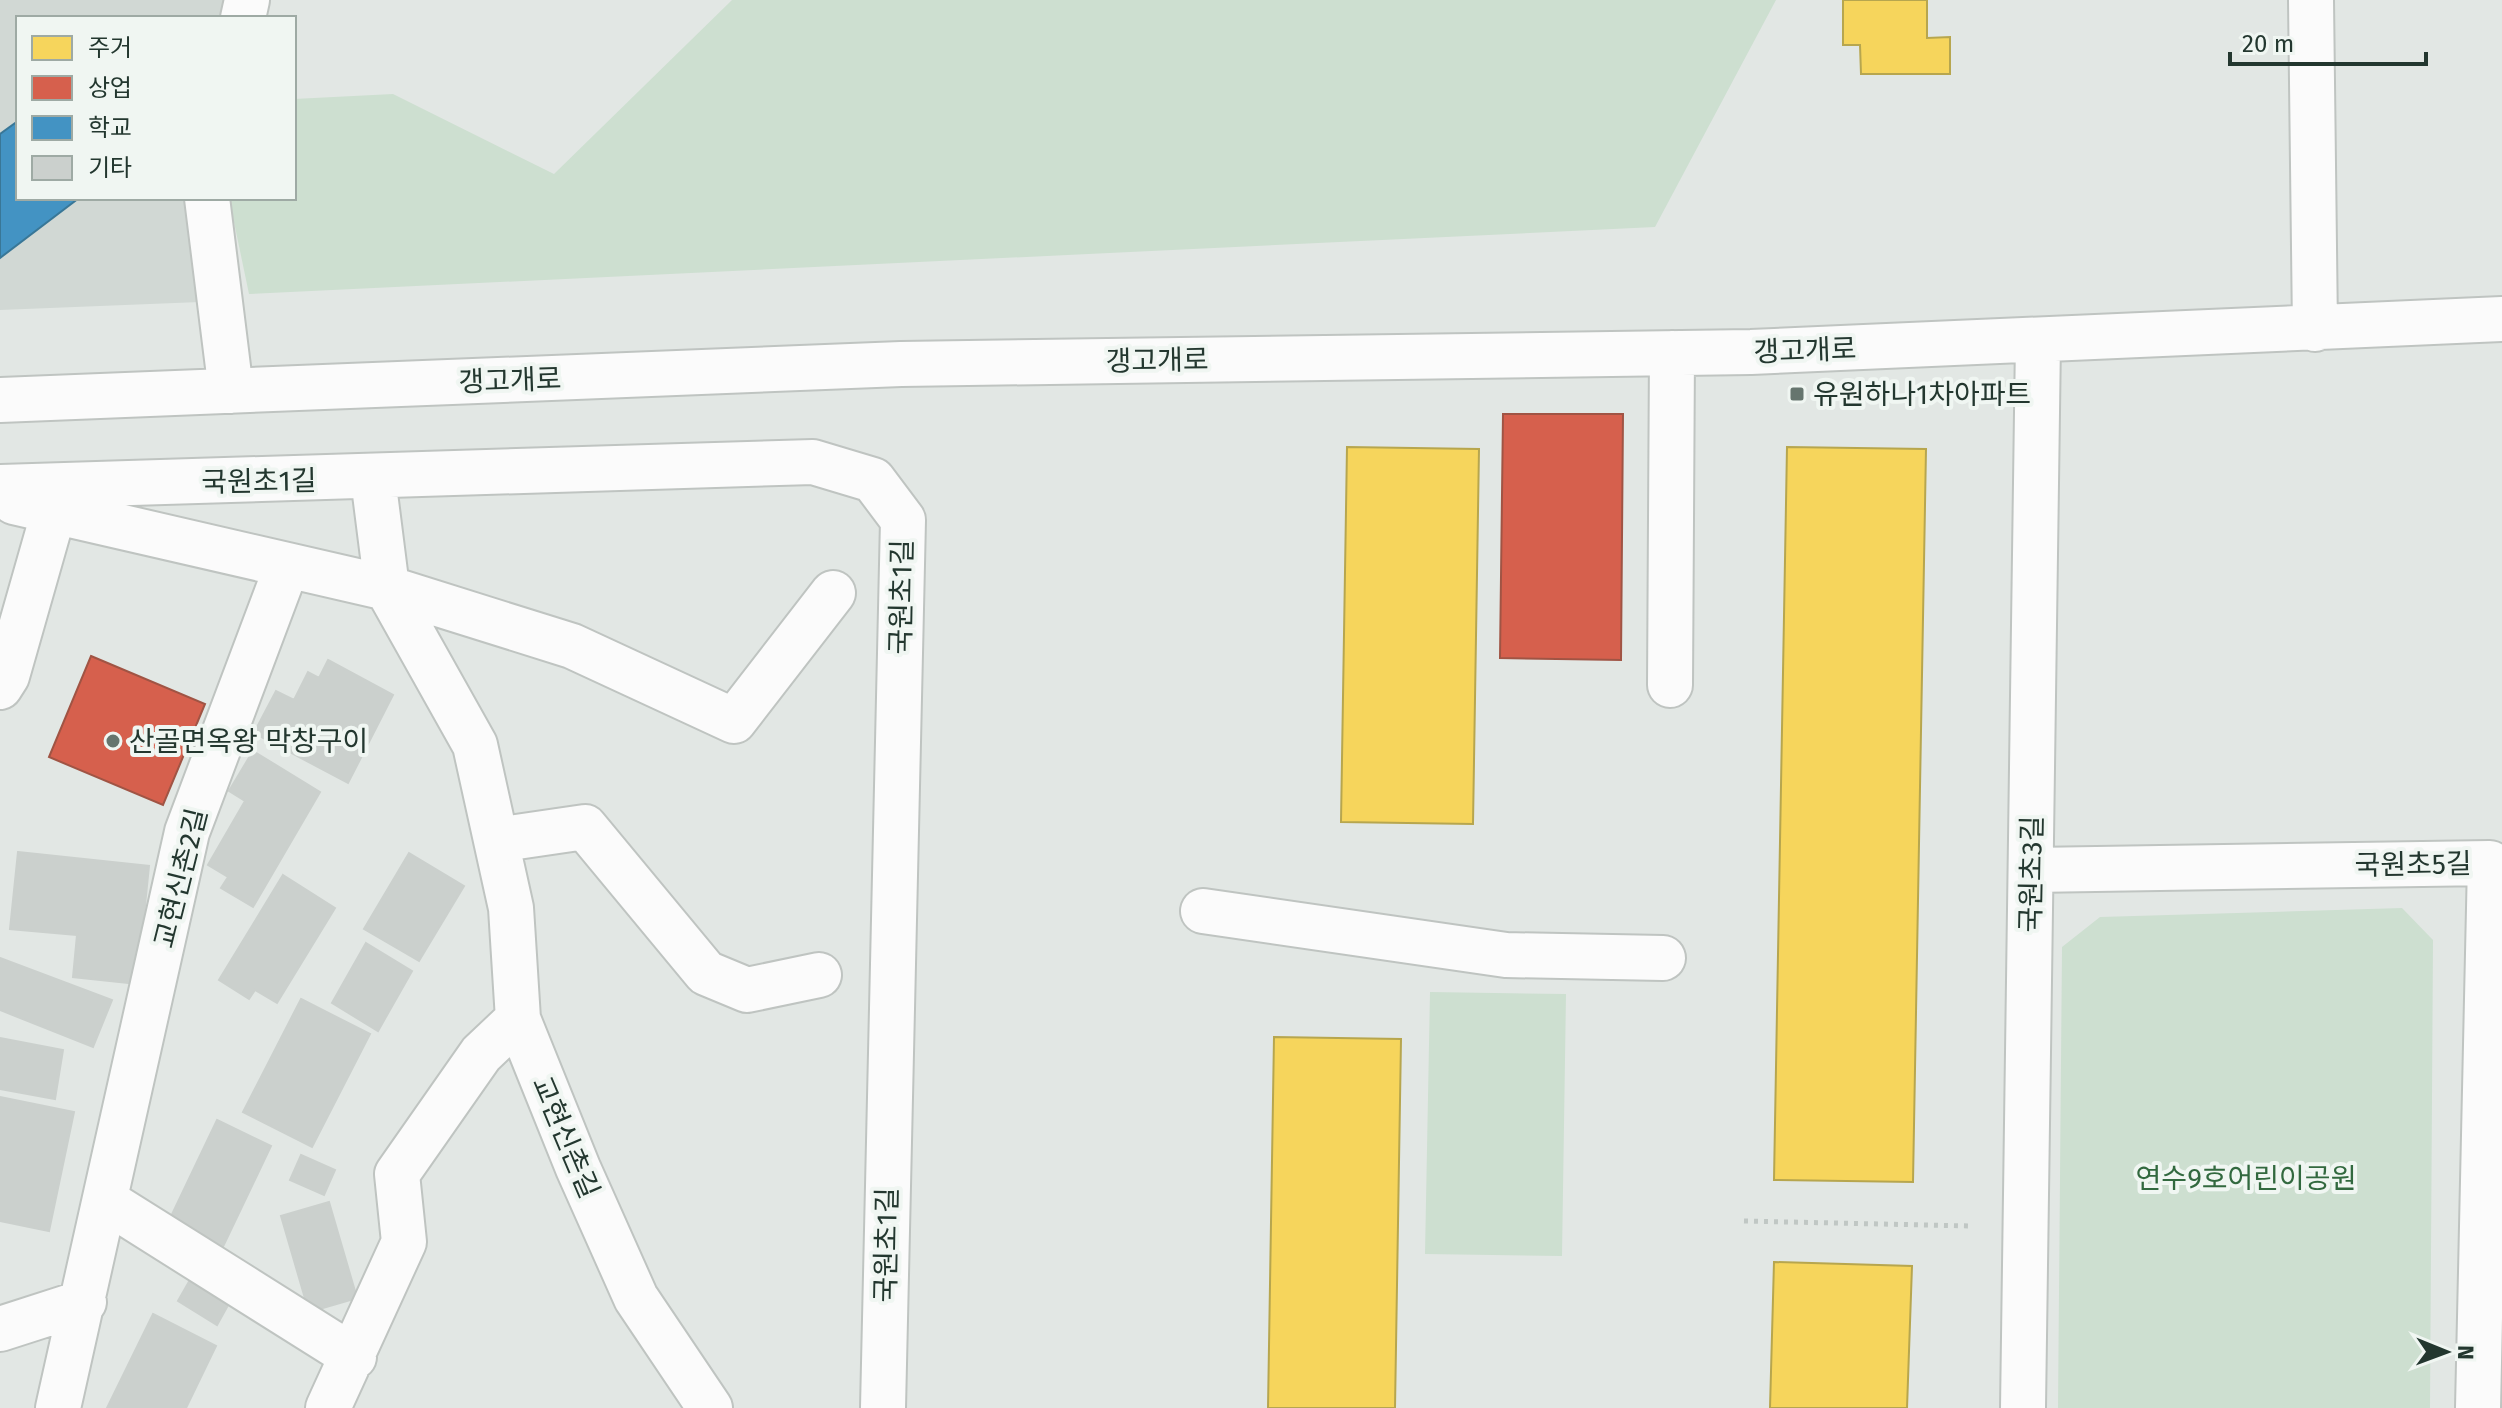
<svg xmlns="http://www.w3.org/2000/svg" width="2502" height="1408" font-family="'Fira Sans','Noto Sans KR',sans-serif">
<rect width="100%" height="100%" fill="#e2e7e4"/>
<path fill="#d1d8d4" d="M0,0H247L243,18H18V198H205L200,302L0,310Z"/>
<path fill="#cddfd0" d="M732,0H1776L1655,227L249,294L229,198H294V99L393,94L554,174Z
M2402,908L2433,940L2430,1408H2058L2062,947L2100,917Z
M1430,992L1566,994L1562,1256L1425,1254Z"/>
<path fill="#f6d55c" stroke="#b7a64e" stroke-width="2" d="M1843,0H1927V38L1950,37V74H1861L1860,45H1843Z
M1347,447L1479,449L1473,824L1341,822Z
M1787,447L1926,449L1913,1182L1774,1180Z
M1274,1037L1401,1039L1395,1408H1268Z
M1774,1262L1912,1266L1907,1408H1770Z"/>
<path fill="#d6604d" stroke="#a05444" stroke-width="2" d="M1503,414H1623L1621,660L1500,658Z
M91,656L205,704L163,805L49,757Z"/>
<path fill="#4393c3" stroke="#397797" stroke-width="2" d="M18,121V198H79L0,258V134Z"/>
<path fill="#cbd0cd" stroke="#cbd0cd" stroke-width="2" d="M328,660L393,695L348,783L254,733L276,691L294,700L308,672L319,678Z
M253,751L320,792L253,907L221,888L228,877L208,865L245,801L229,791Z
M18,852L149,866L137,984L73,977L77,935L10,929Z
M409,853L464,886L419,961L364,929Z
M283,875L335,908L277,1003L255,990L249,999L219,980Z
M366,943L412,971L378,1031L332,1003Z
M0,958L112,1000L93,1047L0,1010Z
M301,999L370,1034L312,1147L243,1112Z
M0,1038L63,1050L55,1099L0,1089Z
M0,1097L74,1112L49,1231L0,1221Z
M217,1120L271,1146L219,1255L165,1229Z
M301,1155L335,1170L324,1195L290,1180Z
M329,1202L357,1298L309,1312L281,1216Z
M194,1273L233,1296L217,1325L178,1301Z
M153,1314L216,1346L186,1408H107Z"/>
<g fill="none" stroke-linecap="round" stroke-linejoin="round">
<defs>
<path id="minor" d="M2311,0L2315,329
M243,18L247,0
M207,198L231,391
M0,400L901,364L1751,352L2502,319
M373,478L387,588L475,745L511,908L518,1019L578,1168L636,1298L710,1408
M0,487L813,462L873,480L903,520L883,1408
M14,502L387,588L572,646L734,721L833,593
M1670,685L1672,353
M0,687L7,676L54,511
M496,840L585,827L706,973L747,990L819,975
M2031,870L2490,863L2478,1408
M1203,911L1506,955L1663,958
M106,1201L354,1357
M0,1329L84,1302
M58,1408L187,832L287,566
M328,1408L404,1242L397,1174L481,1054L518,1019
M2023,1408L2038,341"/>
</defs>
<use href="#minor" stroke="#bfc4c1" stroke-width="48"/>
<path stroke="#c0c7c4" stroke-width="5" stroke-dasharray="4 6" stroke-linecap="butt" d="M1744,1221L1971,1226"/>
<use href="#minor" stroke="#fbfbfb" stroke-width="44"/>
</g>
<g fill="#66756e" stroke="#f0f6f2" stroke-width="3">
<rect x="1789" y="386" width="16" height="16" rx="4"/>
<circle cx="113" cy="741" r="8"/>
</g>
<g text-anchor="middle" stroke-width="8" stroke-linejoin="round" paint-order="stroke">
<g font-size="28" fill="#23372f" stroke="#f0f6f2">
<text transform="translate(1805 350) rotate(-2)" y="10">갱고개로</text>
<text transform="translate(1157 360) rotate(-1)" y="10">갱고개로</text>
<text transform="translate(510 380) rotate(-2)" y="10">갱고개로</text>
<text transform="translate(259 481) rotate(-1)" y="10">국원초1길</text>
<text transform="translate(901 597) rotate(-89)" y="10">국원초1길</text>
<text transform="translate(2413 864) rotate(-1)" y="10">국원초5길</text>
<text transform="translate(2031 874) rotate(-89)" y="10">국원초3길</text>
<text transform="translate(180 878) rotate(-76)" y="10">교현신촌2길</text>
<text transform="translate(566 1137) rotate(67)" y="10">교현신촌길</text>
<text transform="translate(886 1245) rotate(-89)" y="10">국원초1길</text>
</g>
<g font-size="28" fill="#23372f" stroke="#f0f6f2" text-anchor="start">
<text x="1813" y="404">유원하나1차아파트</text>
<text x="129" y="751">산골면옥왕 막창구이</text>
</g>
<g font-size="28" fill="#32693f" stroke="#f0f6f2">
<text x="2246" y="1188">연수9호어린이공원</text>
</g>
</g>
<rect x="16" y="16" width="280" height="184" fill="#f0f6f2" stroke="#9eaaa4" stroke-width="2"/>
<rect x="32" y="36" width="40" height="24" fill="#f6d55c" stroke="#9eaaa4" stroke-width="2"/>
<text x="88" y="56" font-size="24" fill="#23372f">주거</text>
<rect x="32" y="76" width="40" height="24" fill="#d6604d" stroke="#9eaaa4" stroke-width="2"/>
<text x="88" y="96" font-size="24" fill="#23372f">상업</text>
<rect x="32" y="116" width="40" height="24" fill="#4393c3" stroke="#9eaaa4" stroke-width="2"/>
<text x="88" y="136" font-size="24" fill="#23372f">학교</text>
<rect x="32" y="156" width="40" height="24" fill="#cbd0cd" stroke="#9eaaa4" stroke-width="2"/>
<text x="88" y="176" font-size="24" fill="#23372f">기타</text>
<g transform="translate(2446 1352) rotate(91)" stroke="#f0f6f2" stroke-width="6" paint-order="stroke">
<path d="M0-6L14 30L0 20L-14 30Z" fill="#23372f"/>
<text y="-12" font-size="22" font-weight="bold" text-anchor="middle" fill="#23372f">N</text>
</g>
<path d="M2230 52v12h196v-12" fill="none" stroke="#23372f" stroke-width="4"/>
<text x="2242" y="52" font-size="24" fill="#23372f" stroke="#f0f6f2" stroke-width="6" paint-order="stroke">20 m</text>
</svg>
